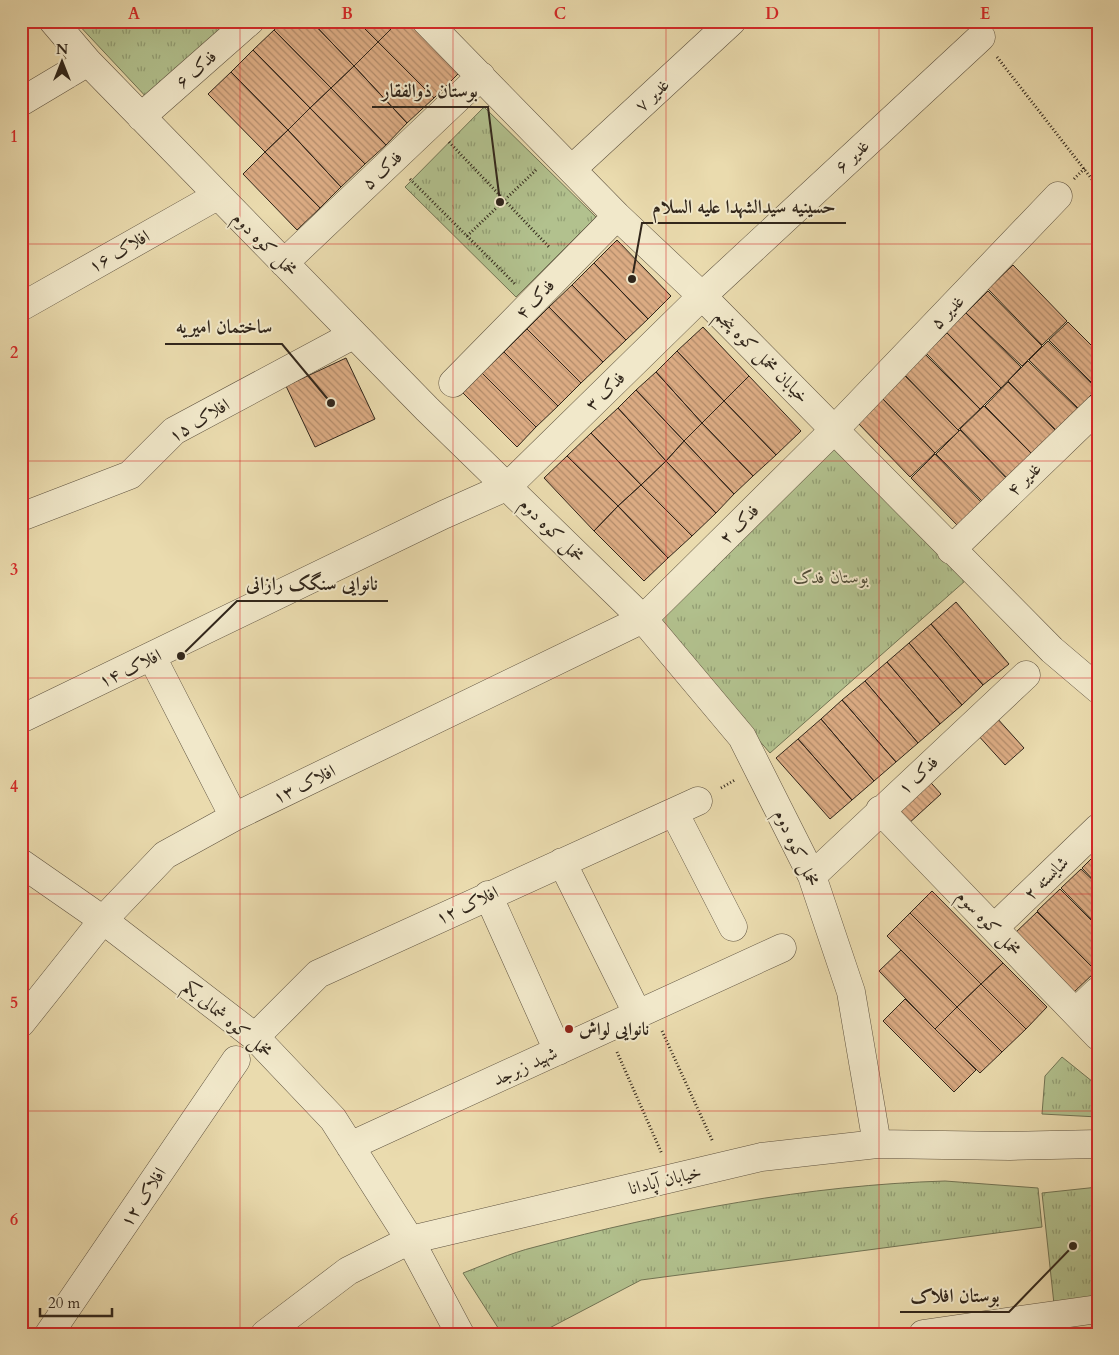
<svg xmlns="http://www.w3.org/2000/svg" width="1119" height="1355" font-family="Cardo,Amiri,serif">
<defs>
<pattern id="grass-tufts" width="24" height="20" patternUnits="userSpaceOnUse" patternTransform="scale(1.25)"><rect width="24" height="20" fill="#b2c18e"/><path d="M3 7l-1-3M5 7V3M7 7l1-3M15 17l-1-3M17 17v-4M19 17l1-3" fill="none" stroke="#919d73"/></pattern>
<pattern id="building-back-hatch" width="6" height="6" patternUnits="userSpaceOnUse" patternTransform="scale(1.25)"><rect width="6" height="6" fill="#dbab83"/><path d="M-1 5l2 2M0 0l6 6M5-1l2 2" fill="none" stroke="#b28b6a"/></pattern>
</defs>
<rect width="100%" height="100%" fill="#eadbae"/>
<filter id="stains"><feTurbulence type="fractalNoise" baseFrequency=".004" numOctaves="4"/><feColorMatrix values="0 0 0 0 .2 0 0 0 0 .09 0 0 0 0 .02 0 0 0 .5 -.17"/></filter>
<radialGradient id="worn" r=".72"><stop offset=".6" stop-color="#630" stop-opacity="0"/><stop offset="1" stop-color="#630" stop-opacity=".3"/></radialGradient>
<path fill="url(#grass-tufts)" stroke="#727454" d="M75,21H239L149,100Z
M484,107L596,217L516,297L405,187Z
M834,446L965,581L770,753L655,621Z
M1062,1057L1093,1082L1098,1117L1042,1114L1045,1076Z
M945,1181L1038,1188L1042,1227L641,1280L538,1334H502L463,1273C487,1264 510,1253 535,1247C665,1212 810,1185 945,1181Z
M1098,1187V1299L1054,1304L1042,1193Z"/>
<path fill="url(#building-back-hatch)" stroke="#31261b" d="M284,21H311L354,66L331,88L274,30Z
M311,21H357L378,42L354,66Z
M357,21H399L378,42Z
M399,21H409L460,72L434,98L378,42Z
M274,30L331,88L310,108L253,50Z
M378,42L434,98L407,123L354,66Z
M253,50L310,108L288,130L231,72Z
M354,66L407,123L386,145L331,88Z
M231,72L288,130L265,152L208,94Z
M331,88L386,145L365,164L310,108Z
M310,108L365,164L341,187L288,130Z
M288,130L341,187L320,208L265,152Z
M265,152L320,208L297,230L243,174Z
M617,240L671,296L648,319L594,263Z
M594,263L648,319L626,340L572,285Z
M1013,265L1067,321L1042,345L988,289Z
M572,285L626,340L603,362L549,307Z
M988,291L1042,346L1022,366L966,313Z
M549,307L603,362L581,383L527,329Z
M966,313L1021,367L1001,388L946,332Z
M1068,322L1098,352L1097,388L1049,340Z
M703,327L749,376L724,401L677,351Z
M527,329L581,383L558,406L504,352Z
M947,333L1001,388L980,409L926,353Z
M1048,341L1097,389L1078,408L1029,360Z
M677,351L724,401L702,423L656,372Z
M504,352L558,406L536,427L482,373Z
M925,354L980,409L958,430L904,374Z
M346,358L375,419L315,447L286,386Z
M1028,361L1078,409L1057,431L1008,381Z
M656,372L702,423L684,441L636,390Z
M482,373L536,427L517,447L463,393Z
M904,375L959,431L935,453L881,397Z
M749,376L801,431L776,455L724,401Z
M1008,382L1057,432L1034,456L985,406Z
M636,390L684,441L666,461L618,408Z
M881,397L935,453L910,477L856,421Z
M724,401L776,455L753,476L702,423Z
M984,406L1034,456L1009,480L960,429Z
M618,408L666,461L641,485L591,433Z
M702,423L753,476L734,494L684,441Z
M960,430L1009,481L985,504L936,454Z
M591,433L641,485L618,506L567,456Z
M684,441L734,494L716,513L666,461Z
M935,454L984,505L960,528L911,478Z
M567,456L618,506L594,531L544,478Z
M666,461L716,513L692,536L641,485Z
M641,485L692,536L668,558L618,506Z
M618,506L668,558L644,581L594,531Z
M956,602L1009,664L983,685L931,624Z
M931,624L983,685L962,705L909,643Z
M909,643L962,705L940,724L887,662Z
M887,662L940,724L918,743L865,681Z
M865,681L918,743L896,762L842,700Z
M842,700L896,762L874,781L821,719Z
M996,717L1024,748L1005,765L976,733Z
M821,719L874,781L852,800L798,739Z
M798,739L852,800L830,819L776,758Z
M924,775L941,794L907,825L890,806Z
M1098,852V885L1082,868Z
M1081,869L1098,885V926L1061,888Z
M1060,889L1098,927V969L1096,971L1037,911Z
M932,891L1003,963L981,984L910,913Z
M1037,912L1096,971L1072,994L1014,934Z
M910,913L981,984L957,1007L887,936Z
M901,950L957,1007L935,1029L879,971Z
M1003,963L1047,1007L1026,1029L981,984Z
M981,984L1026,1029L1002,1052L957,1007Z
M905,999L976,1070L954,1092L883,1021Z
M957,1007L1002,1052L980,1073L935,1029Z"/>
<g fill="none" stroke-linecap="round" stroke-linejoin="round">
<defs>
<path id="minor" d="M53,21L88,62L427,409L643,619L742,737L812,876L851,992L877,1144
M426,21L617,216L702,296L1052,650L1098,689
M21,102L88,62
M141,117L250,21
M572,169L732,21
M284,263L481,76
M21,307L217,196
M453,383L617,216
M21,517L130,475L174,431L353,335
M951,550L1098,408
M152,657L234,817
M21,719L443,515L508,486L702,296L981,37
M880,810L1098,1036
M674,812L733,927
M562,862L638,1015
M21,863L103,920L255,1037L333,1119L410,1240L460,1334
M812,876L1026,675
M488,895L558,1051
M994,928L1098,828
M1076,1012L1098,991
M21,1023L103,920L165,855L234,817L643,619L835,429L1058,196
M255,1037L318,974L698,801
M350,1146L782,948
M49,1334L236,1060
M265,1334L348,1271L410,1240L761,1157L877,1144L1010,1146L1098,1144
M923,1334L1098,1309"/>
</defs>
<use href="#minor" stroke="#5f5340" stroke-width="29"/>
<path stroke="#31261b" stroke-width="3" stroke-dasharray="1 2.5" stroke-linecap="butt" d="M997,57L1098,187
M449,142L550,248
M410,179L515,284
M1074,179L1085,168
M467,236L537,169
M721,788L735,780
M662,1031L713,1142
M617,1052L662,1154"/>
<use href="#minor" stroke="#f1e8ca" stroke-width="28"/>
</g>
<path fill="none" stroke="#d62828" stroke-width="1" stroke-opacity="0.55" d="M240,21V1334M453,21V1334M666,21V1334M879,21V1334M21,244H1098M21,461H1098M21,678H1098M21,894H1098M21,1111H1098"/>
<circle fill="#8f2418" stroke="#f1e8ca" stroke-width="2" cx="569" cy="1029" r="5"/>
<g text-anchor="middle" stroke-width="4" stroke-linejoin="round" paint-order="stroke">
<g font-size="18" fill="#31261b" stroke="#f1e8ca">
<text transform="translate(196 69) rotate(-41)" y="6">فدک ۶</text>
<text transform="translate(652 95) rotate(-43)" y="6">غدیر ۷</text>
<text transform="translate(852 156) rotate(-43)" y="6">غدیر ۶</text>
<text transform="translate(382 170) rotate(-43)" y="6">فدک ۵</text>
<text transform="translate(265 244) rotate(45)" y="6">مخمل کوه دوم</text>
<text transform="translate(119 251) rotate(-30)" y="6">افلاک ۱۶</text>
<text transform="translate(535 299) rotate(-46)" y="6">فدک ۴</text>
<text transform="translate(947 312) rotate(-46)" y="6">غدیر ۵</text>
<text transform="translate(762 356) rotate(45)" y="6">خیابان مخمل کوه پنجم</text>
<text transform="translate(605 391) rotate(-44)" y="6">فدک ۳</text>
<text transform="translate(199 420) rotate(-31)" y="6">افلاک ۱۵</text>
<text transform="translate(1024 479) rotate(-44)" y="6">غدیر ۴</text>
<text transform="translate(739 524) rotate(-45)" y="6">فدک ۲</text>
<text transform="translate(552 530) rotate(45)" y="6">مخمل کوه دوم</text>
<text transform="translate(130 668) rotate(-25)" y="6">افلاک ۱۴</text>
<text transform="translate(918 775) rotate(-43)" y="6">فدک ۱</text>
<text transform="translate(304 784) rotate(-26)" y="6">افلاک ۱۳</text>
<text transform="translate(797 848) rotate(65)" y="6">مخمل کوه دوم</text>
<text transform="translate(1046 878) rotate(-44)" y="6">شایسته ۲</text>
<text transform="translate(467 905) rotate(-25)" y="6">افلاک ۱۲</text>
<text transform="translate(989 923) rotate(46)" y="6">مخمل کوه سوم</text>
<text transform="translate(228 1019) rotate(40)" y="6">مخمل کوه شمالی‌ یکم</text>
<text transform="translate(525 1066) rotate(-25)" y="6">شهید زبرجد</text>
<text transform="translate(665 1180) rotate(-14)" y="6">خیابان آپادانا</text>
<text transform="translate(143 1197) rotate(-56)" y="6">افلاک ۱۲</text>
</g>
<g font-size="18" font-style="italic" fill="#514d38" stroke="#f1e8ca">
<text x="831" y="583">بوستان فدک</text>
</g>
<g font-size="18" font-weight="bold" fill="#31261b" stroke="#f1e8ca" text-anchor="start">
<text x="579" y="1035">نانوایی لواش</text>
</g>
</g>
<path fill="none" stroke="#31261b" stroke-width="2" d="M500 202L488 107H372M632 279L642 223H846M331 403L282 344H165M181 656L237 601H388M1073 1246L1009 1312H900"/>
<g fill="#31261b" stroke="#f1e8ca" stroke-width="2">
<circle cx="500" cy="202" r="5"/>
<circle cx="632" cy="279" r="5"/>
<circle cx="331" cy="403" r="5"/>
<circle cx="181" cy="656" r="5"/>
<circle cx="1073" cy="1246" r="5"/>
</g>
<g font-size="19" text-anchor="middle" font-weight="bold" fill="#31261b" stroke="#f1e8ca" stroke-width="4" stroke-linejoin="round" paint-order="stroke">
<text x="430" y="97">بوستان ذوالفقار</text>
<text x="744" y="213">حسینیه سیدالشهدا علیه السلام</text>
<text x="224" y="333">ساختمان امیریه</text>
<text x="312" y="590">نانوایی سنگک رازانی</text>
<text x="955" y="1302">بوستان افلاک</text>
</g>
<rect width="1119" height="1355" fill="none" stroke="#eadbae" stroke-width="55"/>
<g transform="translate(62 62)" stroke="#f1e8ca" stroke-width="4" paint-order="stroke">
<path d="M0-4L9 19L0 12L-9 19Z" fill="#31261b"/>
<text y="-8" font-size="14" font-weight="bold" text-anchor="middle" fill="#31261b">N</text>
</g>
<path d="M40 1308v8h72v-8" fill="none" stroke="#31261b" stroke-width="2.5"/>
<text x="48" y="1308" font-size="15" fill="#31261b" stroke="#f1e8ca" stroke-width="4" paint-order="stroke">20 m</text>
<rect x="28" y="28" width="1064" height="1300" fill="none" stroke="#d62828" stroke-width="2"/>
<g font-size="16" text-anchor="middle" font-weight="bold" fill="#d62828">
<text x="134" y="19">A</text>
<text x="347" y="19">B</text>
<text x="560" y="19">C</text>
<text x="772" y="19">D</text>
<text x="985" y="19">E</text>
<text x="14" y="142">1</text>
<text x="14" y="358">2</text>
<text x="14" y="575">3</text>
<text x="14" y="792">4</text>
<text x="14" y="1008">5</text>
<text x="14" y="1225">6</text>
</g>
<rect width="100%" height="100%" filter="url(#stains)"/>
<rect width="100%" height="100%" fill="url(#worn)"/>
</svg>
